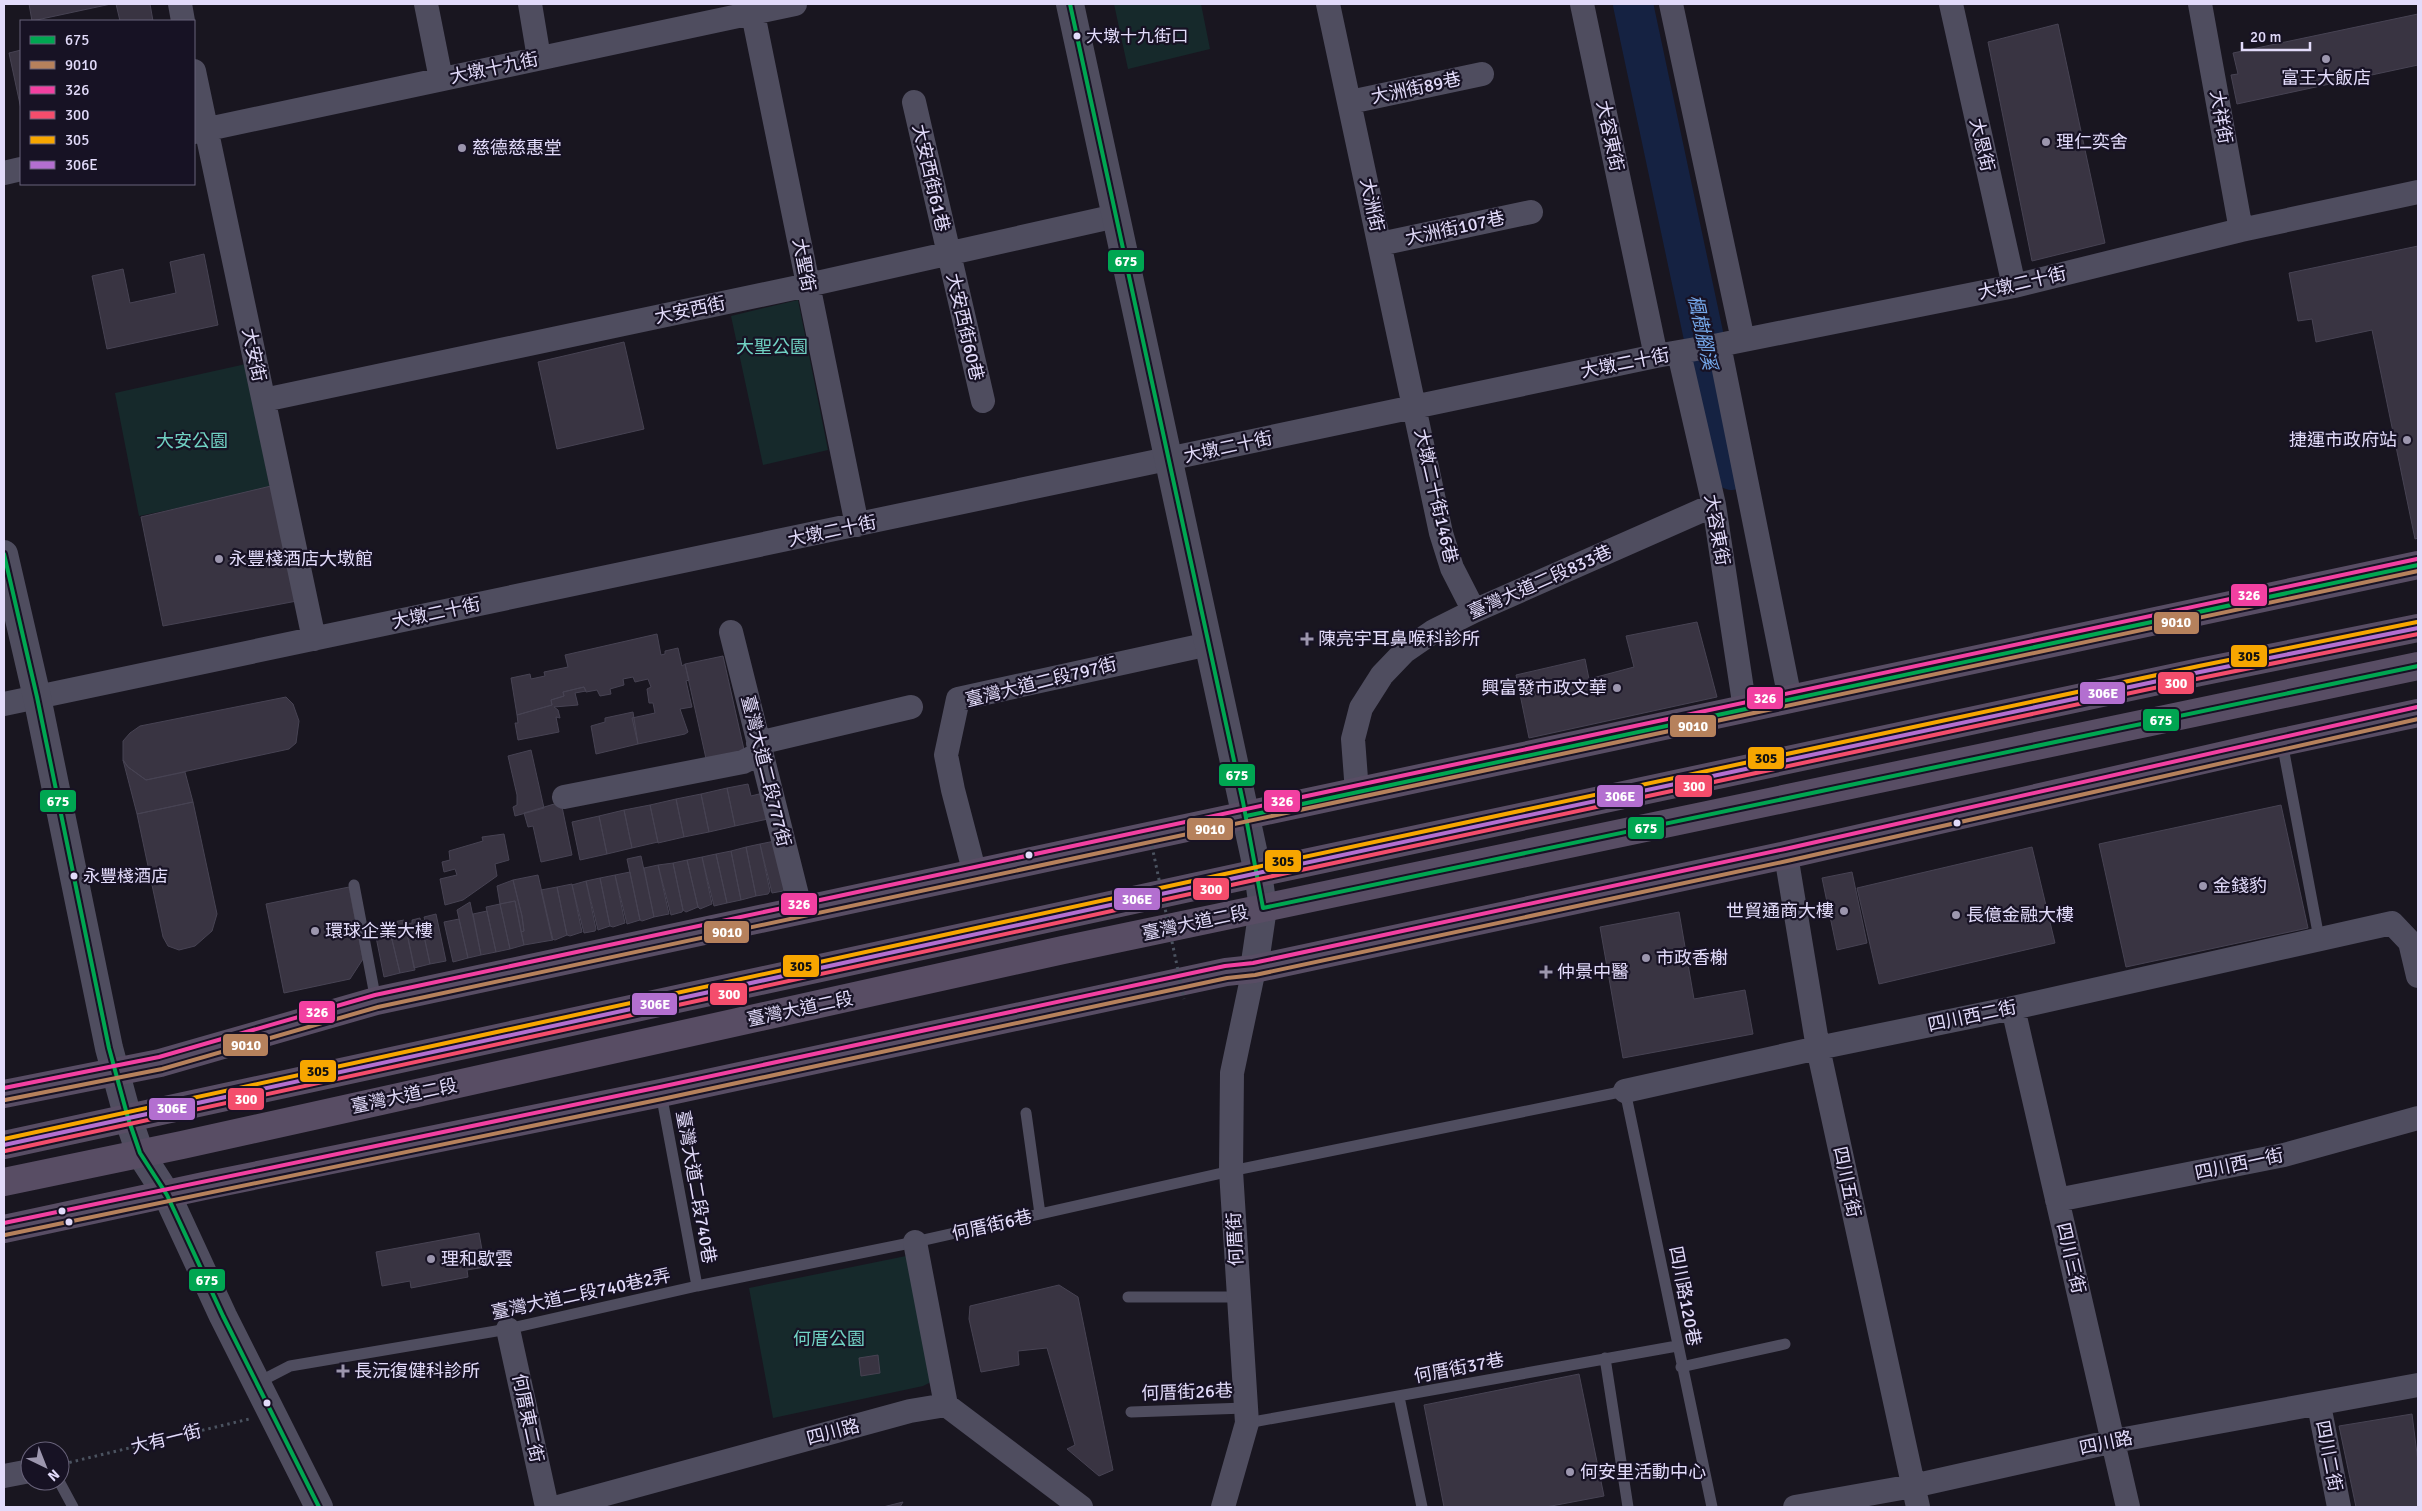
<svg xmlns="http://www.w3.org/2000/svg" width="2422" height="1511" font-family="Signika,'Noto Sans TC',sans-serif">
<rect width="100%" height="100%" fill="#191620"/>
<path fill="#16292b" d="M1114,4H1201L1210,49L1128,69Z
M798,300L828,450L763,465L731,316Z
M246,364L270,489L139,516L115,393Z
M911,1255L931,1382L923,1386L773,1418L749,1288Z"/>
<g fill="none" stroke-linecap="round" stroke-linejoin="round">
<path stroke="#152242" stroke-width="40" d="M1633,4L1732,470"/>
</g>
<path fill="#393442" stroke="#474353" d="M29,4H111L32,21Z
M116,4H150L153,21H120Z
M2418,14V65L2237,104L2231,75L2238,74L2233,53Z
M2058,24L2105,243L2032,261L1988,42Z
M21,50V109L9,53Z
M2418,246V538L2415,539L2372,330L2316,342L2312,319L2298,321L2289,273Z
M204,254L218,325L107,349L92,276L123,269L130,303L176,293L170,262Z
M624,342L644,429L557,449L538,362Z
M271,486L297,601L163,626L141,517Z
M1697,622L1717,697L1529,738L1516,675L1585,659L1589,679L1634,667L1626,636Z
M657,634L661,655L665,654V651L678,648L682,666L685,664L689,680L686,681L692,707L680,709L688,732L685,734L638,744L632,718L655,713L653,703H649L647,689L651,687L648,679L635,682L633,677L623,679L624,685L610,689L611,694L600,696L597,690L586,692L584,687L563,692L564,696L551,700L552,705L517,715L511,678L530,674L531,679L545,676L544,672L568,667L565,655Z
M723,656L745,754L707,763L685,664Z
M584,687L586,691L575,693L578,705L554,707L558,710L560,718L556,717L559,732L518,740L515,723H518L517,715L552,705L551,700L564,696L563,692Z
M286,697L293,704L299,721L296,743L289,749L146,780L128,767L123,760V741L130,733L140,726Z
M633,712L638,744L596,754L591,726L605,722V718Z
M531,750L544,808L515,816L513,807L517,805V795L508,756Z
M123,760L128,767L146,780L185,772L193,802L137,814Z
M748,784L751,796L763,793L768,819L735,826L727,788Z
M727,788L735,826L709,832L701,794Z
M701,794L709,832L684,837L676,799Z
M676,799L684,837L658,843L650,805Z
M193,802L217,914L212,931L195,946L179,950L168,946L163,937L137,814Z
M561,802L572,855L541,862L533,826L528,827L524,813Z
M650,805L658,842L632,848L624,810Z
M2281,805L2308,928L2126,967L2099,844Z
M624,810L632,848L607,854L599,816Z
M599,816L607,854L580,860L572,822Z
M504,834L509,860L495,864L497,876L463,900L445,905L440,879L457,875L455,869L444,872L442,862L450,860L449,851L483,841L482,837Z
M775,841L784,888L783,891L772,893L760,844Z
M760,844L770,891L768,894L756,896L746,847Z
M746,847L756,896L741,900L731,851Z
M2032,847L2055,943L1879,984L1857,888Z
M731,851L741,900L727,903L716,854Z
M716,854L727,903L714,906L702,857Z
M641,856L654,917L642,921L640,920L627,859Z
M702,857L712,904L700,909L698,907L687,860Z
M687,860L698,907L686,912L683,910L673,863Z
M673,863L683,910L682,912L671,915L658,865Z
M658,865L669,914L654,917L644,868Z
M630,872L640,920L627,924L615,875Z
M1852,872L1867,943L1837,950L1822,878Z
M538,875L553,940L524,945L521,932L524,931L522,916L513,880Z
M615,875L625,923L613,927L610,926L600,878Z
M600,878L610,926L598,930L586,881Z
M513,880L522,916L524,931L521,932L515,901L500,904L497,886Z
M586,881L596,929L595,931L584,933L572,885Z
M572,884L582,932L570,936L567,935L557,887Z
M349,887L363,959L350,979L284,993L266,904Z
M557,887L567,935L555,940L552,939L541,890Z
M515,901L524,945L510,949L500,904Z
M470,902L481,955L468,958L457,910Z
M500,904L510,949L496,952L486,907Z
M487,911L496,952L481,955L473,914Z
M1679,912L1694,999L1745,990L1753,1034L1623,1058L1600,927Z
M436,914L446,961L430,964L421,921H425L424,917Z
M420,918L430,964L414,968L405,924L412,923V920Z
M459,919L468,958L453,962L444,922Z
M404,920L415,970L400,973L388,923Z
M388,923L400,973L384,977L374,927Z
M479,1233L485,1267L467,1270L468,1277L411,1288L410,1281L382,1286L376,1252Z
M1059,1285L1078,1297L1113,1470L1099,1476L1067,1449L1075,1445L1047,1348L1018,1351L1019,1365L981,1372L969,1319L970,1306Z
M878,1355L880,1373L861,1376L859,1358Z
M1579,1374L1604,1496L1546,1507H1444L1424,1405Z
M2412,1414L2418,1462V1507H2356L2339,1426Z
M903,1502L900,1507H883Z"/>
<g fill="none" stroke-linecap="round" stroke-linejoin="round">
<path stroke="#4b5360" stroke-width="3" stroke-dasharray="2.5 4" stroke-linecap="butt" d="M63,1464L249,1419"/>
<path stroke="#4f4d5f" stroke-width="11" d="M2282,742L2319,938
M354,885L376,1001
M661,1093L697,1286
M1026,1113L1040,1214
M1128,1297H1239
M1605,1358L1628,1507
M1681,1367L1785,1344
M257,1383L290,1366L508,1329L697,1286L915,1242L1231,1171L1625,1091L1712,1507
M1399,1397L1422,1507
M1131,1412L1245,1408
M1247,1423L1677,1346
M59,1481L73,1507"/>
<path stroke="#4f4d5f" stroke-width="24" d="M180,4L183,21
M426,4L441,79
M530,4L539,58
M751,4L857,525
M1328,4L1441,533L1452,568L1474,611
M1582,4L1656,356
M1671,4L1743,340
M1951,4L2014,286
M2200,4L2241,230
M194,71L314,639
M914,102L983,401
M1350,102L1482,74
M194,132L795,4
M4,173L21,169
M1380,244L1531,212
M1719,345L1790,699
M1679,353L1714,505L1745,709
M264,400L808,285L1116,216
M731,632L801,911
M4,704L1656,356L1719,345L2014,286L2241,230L2418,192
M758,743L911,707
M1357,792L1353,739L1361,708L1382,675L1405,651L1434,631L1474,611L1714,505
M564,797L743,762L761,753
M1786,855L1818,1048L1918,1507
M975,874L953,790L946,755L958,699L1209,644
M2013,1008L2128,1507
M1625,1091L1818,1048L2013,1008L2392,923L2410,942L2418,976
M2057,1200L2284,1155L2418,1118
M915,1242L946,1405
M508,1329L547,1507
M2319,1405L2339,1507
M4,1476L30,1471
M558,1507L910,1411L946,1405L1081,1507
M1223,1507L1247,1423L1231,1171L1232,1073L1254,969
M1795,1507L1913,1486L2114,1441L2418,1385"/>
<path stroke="#4f4d5f" stroke-width="28" d="M1070,4L1258,873L1263,908L1254,969
M4,554L37,697L109,1048L128,1118L140,1153L167,1195L223,1316L319,1507"/>
<path stroke="#584d64" stroke-width="28" d="M4,1094L160,1063L376,1001L2418,565
M4,1145L1258,873L2200,672L2418,628
M4,1182L182,1145L1063,950L2418,666
M4,1229L204,1186L661,1093L1226,972L1254,969L1786,855L2282,742L2418,713"/>
<path stroke="#4b5360" stroke-width="3" stroke-dasharray="2.5 4" stroke-linecap="butt" d="M1148,827L1184,999"/>
<defs>
<path id="bus-1" d="M1070,4L1243,802L1263,908L2418,666
M4,554L37,697L109,1048L128,1118L140,1153L167,1195L223,1316L319,1507
M1246,816L2418,565"/>
<path id="bus-2" d="M5,1100L162,1069L378,1007L2418,571
M5,1235L662,1099L1227,978L1255,975L1787,861L2418,719"/>
<path id="bus-3" d="M4,1088L159,1057L375,995L2417,559
M4,1223L660,1087L1225,966L1253,963L1785,849L2417,707"/>
<path id="bus-4" d="M5,1151L1259,879L2201,678L2418,634"/>
<path id="bus-5" d="M4,1139L1257,867L2199,666L2417,622"/>
<path id="bus-6" d="M4,1145L1258,873L2200,672L2418,628"/>
</defs>
<use href="#bus-1" stroke="#171224" stroke-width="8"/>
<use href="#bus-2" stroke="#171224" stroke-width="8"/>
<use href="#bus-3" stroke="#171224" stroke-width="8"/>
<use href="#bus-4" stroke="#171224" stroke-width="8"/>
<use href="#bus-5" stroke="#171224" stroke-width="8"/>
<use href="#bus-6" stroke="#171224" stroke-width="8"/>
<use href="#bus-1" stroke="#00a651" stroke-width="4"/>
<use href="#bus-2" stroke="#b6815c" stroke-width="4"/>
<use href="#bus-3" stroke="#f240a1" stroke-width="4"/>
<use href="#bus-4" stroke="#f44d6c" stroke-width="4"/>
<use href="#bus-5" stroke="#f7a600" stroke-width="4"/>
<use href="#bus-6" stroke="#b36fd0" stroke-width="4"/>
</g>
<g fill="#e2dbfa" stroke="#171224" stroke-width="2">
<circle cx="1077" cy="36" r="4.5"/>
<circle cx="1957" cy="823" r="4.5"/>
<circle cx="1029" cy="855" r="4.5"/>
<circle cx="74" cy="876" r="4.5"/>
<circle cx="62" cy="1211" r="4.5"/>
<circle cx="69" cy="1222" r="4.5"/>
<circle cx="267" cy="1403" r="4.5"/>
</g>
<g fill="#9c96ae" stroke="#171224" stroke-width="2">
<circle cx="2326" cy="59" r="5"/>
<circle cx="2046" cy="142" r="5"/>
<circle cx="462" cy="148" r="5"/>
<circle cx="2407" cy="440" r="5"/>
<circle cx="219" cy="559" r="5"/>
<path d="M1304.5 631.5h5v5h5v5h-5v5h-5v-5h-5v-5h5z"/>
<circle cx="1617" cy="688" r="5"/>
<circle cx="2203" cy="886" r="5"/>
<circle cx="1844" cy="911" r="5"/>
<circle cx="1956" cy="915" r="5"/>
<circle cx="315" cy="931" r="5"/>
<circle cx="1646" cy="958" r="5"/>
<path d="M1543.5 964.5h5v5h5v5h-5v5h-5v-5h-5v-5h5z"/>
<circle cx="431" cy="1259" r="5"/>
<path d="M340.5 1363.5h5v5h5v5h-5v5h-5v-5h-5v-5h5z"/>
<circle cx="1570" cy="1472" r="5"/>
</g>
<g text-anchor="middle" stroke-width="4.5" stroke-linejoin="round" paint-order="stroke">
<g font-size="17" fill="#e2dbfa" stroke="#171224" text-anchor="start">
<text x="1086" y="42">大墩十九街口</text>
<text x="83" y="882">永豐棧酒店</text>
</g>
<g font-size="18" fill="#e2dbfa" stroke="#171224">
<text transform="translate(494 68) rotate(-12)" y="6">大墩十九街</text>
<text transform="translate(1416 88) rotate(-12)" y="6">大洲街89巷</text>
<text transform="translate(2221 117) rotate(80)" y="6">大祥街</text>
<text transform="translate(1610 136) rotate(78)" y="6">大容東街</text>
<text transform="translate(1982 145) rotate(77)" y="6">大恩街</text>
<text transform="translate(931 178) rotate(77)" y="6">大安西街61巷</text>
<text transform="translate(1372 205) rotate(78)" y="6">大洲街</text>
<text transform="translate(1455 228) rotate(-12)" y="6">大洲街107巷</text>
<text transform="translate(804 265) rotate(79)" y="6">大聖街</text>
<text transform="translate(2022 283) rotate(-13)" y="6">大墩二十街</text>
<text transform="translate(690 310) rotate(-12)" y="6">大安西街</text>
<text transform="translate(965 327) rotate(77)" y="6">大安西街60巷</text>
<text transform="translate(254 355) rotate(78)" y="6">大安街</text>
<text transform="translate(1625 363) rotate(-11)" y="6">大墩二十街</text>
<text transform="translate(1228 447) rotate(-12)" y="6">大墩二十街</text>
<text transform="translate(1436 496) rotate(77)" y="6">大墩二十街146巷</text>
<text transform="translate(1717 530) rotate(80)" y="6">大容東街</text>
<text transform="translate(832 531) rotate(-12)" y="6">大墩二十街</text>
<text transform="translate(1540 582) rotate(-24)" y="6">臺灣大道二段833巷</text>
<text transform="translate(436 613) rotate(-12)" y="6">大墩二十街</text>
<text transform="translate(1041 682) rotate(-14)" y="6">臺灣大道二段797街</text>
<text transform="translate(766 771) rotate(76)" y="6">臺灣大道二段777街</text>
<text transform="translate(1195 923) rotate(-12)" y="6">臺灣大道二段</text>
<text transform="translate(800 1009) rotate(-12)" y="6">臺灣大道二段</text>
<text transform="translate(1972 1016) rotate(-12)" y="6">四川西二街</text>
<text transform="translate(404 1096) rotate(-12)" y="6">臺灣大道二段</text>
<text transform="translate(2239 1164) rotate(-12)" y="6">四川西一街</text>
<text transform="translate(1847 1182) rotate(78)" y="6">四川五街</text>
<text transform="translate(696 1187) rotate(80)" y="6">臺灣大道二段740巷</text>
<text transform="translate(992 1225) rotate(-13)" y="6">何厝街6巷</text>
<text transform="translate(1235 1239) rotate(-93)" y="6">何厝街</text>
<text transform="translate(2071 1258) rotate(77)" y="6">四川三街</text>
<text transform="translate(581 1294) rotate(-12)" y="6">臺灣大道二段740巷2弄</text>
<text transform="translate(1685 1296) rotate(79)" y="6">四川路120巷</text>
<text transform="translate(1459 1368) rotate(-11)" y="6">何厝街37巷</text>
<text transform="translate(1187 1392) rotate(-2)" y="6">何厝街26巷</text>
<text transform="translate(528 1418) rotate(78)" y="6">何厝東二街</text>
<text transform="translate(833 1432) rotate(-15)" y="6">四川路</text>
<text transform="translate(166 1439) rotate(-14)" y="6">大有一街</text>
<text transform="translate(2106 1443) rotate(-12)" y="6">四川路</text>
<text transform="translate(2329 1456) rotate(79)" y="6">四川二街</text>
</g>
<g font-size="18" fill="#e2dbfa" stroke="#171224" text-anchor="start">
<text x="2326" y="84" text-anchor="middle">富王大飯店</text>
<text x="2056" y="148">理仁奕舍</text>
<text x="472" y="154">慈德慈惠堂</text>
<text x="2397" y="446" text-anchor="end">捷運市政府站</text>
<text x="229" y="565">永豐棧酒店大墩館</text>
<text x="1318" y="645">陳亮宇耳鼻喉科診所</text>
<text x="1607" y="694" text-anchor="end">興富發市政文華</text>
<text x="2213" y="892">金錢豹</text>
<text x="1834" y="917" text-anchor="end">世貿通商大樓</text>
<text x="1966" y="921">長億金融大樓</text>
<text x="325" y="937">環球企業大樓</text>
<text x="1656" y="964">市政香榭</text>
<text x="1557" y="978">仲景中醫</text>
<text x="441" y="1265">理和歇雲</text>
<text x="354" y="1377">長沅復健科診所</text>
<text x="1580" y="1478">何安里活動中心</text>
</g>
<g font-size="18" fill="#70d1c3" stroke="#171224">
<text x="772" y="353">大聖公園</text>
<text x="192" y="447">大安公園</text>
<text x="829" y="1345">何厝公園</text>
</g>
<g font-size="19" font-style="italic" fill="#76a9ec" stroke="#171224">
<text transform="translate(1703 332) rotate(78)" y="7">楓樹腳溪</text>
</g>
</g>
<g stroke="#171224" stroke-width="2">
<rect x="1107" y="249" width="38" height="24" rx="5" fill="#00a651"/>
<rect x="2230" y="583" width="38" height="24" rx="5" fill="#f240a1"/>
<rect x="2153" y="611" width="47" height="24" rx="5" fill="#b6815c"/>
<rect x="2230" y="644" width="38" height="24" rx="5" fill="#f7a600"/>
<rect x="2157" y="671" width="38" height="24" rx="5" fill="#f44d6c"/>
<rect x="2079" y="681" width="47" height="24" rx="5" fill="#b36fd0"/>
<rect x="1746" y="686" width="38" height="24" rx="5" fill="#f240a1"/>
<rect x="2142" y="708" width="38" height="24" rx="5" fill="#00a651"/>
<rect x="1669" y="714" width="48" height="24" rx="5" fill="#b6815c"/>
<rect x="1747" y="746" width="38" height="24" rx="5" fill="#f7a600"/>
<rect x="1218" y="763" width="38" height="24" rx="5" fill="#00a651"/>
<rect x="1674" y="774" width="39" height="24" rx="5" fill="#f44d6c"/>
<rect x="1596" y="784" width="48" height="24" rx="5" fill="#b36fd0"/>
<rect x="39" y="789" width="38" height="24" rx="5" fill="#00a651"/>
<rect x="1263" y="789" width="38" height="24" rx="5" fill="#f240a1"/>
<rect x="1627" y="816" width="38" height="24" rx="5" fill="#00a651"/>
<rect x="1186" y="817" width="48" height="24" rx="5" fill="#b6815c"/>
<rect x="1264" y="849" width="38" height="24" rx="5" fill="#f7a600"/>
<rect x="1192" y="877" width="38" height="24" rx="5" fill="#f44d6c"/>
<rect x="1113" y="887" width="48" height="24" rx="5" fill="#b36fd0"/>
<rect x="780" y="892" width="38" height="24" rx="5" fill="#f240a1"/>
<rect x="703" y="920" width="47" height="24" rx="5" fill="#b6815c"/>
<rect x="782" y="954" width="38" height="24" rx="5" fill="#f7a600"/>
<rect x="709" y="982" width="39" height="24" rx="5" fill="#f44d6c"/>
<rect x="631" y="992" width="47" height="24" rx="5" fill="#b36fd0"/>
<rect x="298" y="1000" width="38" height="24" rx="5" fill="#f240a1"/>
<rect x="222" y="1033" width="47" height="24" rx="5" fill="#b6815c"/>
<rect x="299" y="1059" width="38" height="24" rx="5" fill="#f7a600"/>
<rect x="227" y="1087" width="38" height="24" rx="5" fill="#f44d6c"/>
<rect x="148" y="1097" width="48" height="24" rx="5" fill="#b36fd0"/>
<rect x="188" y="1268" width="38" height="24" rx="5" fill="#00a651"/>
</g>
<g font-size="14" text-anchor="middle" font-weight="bold" fill="#fff">
<text x="1126" y="266">675</text>
<text x="2249" y="600">326</text>
<text x="2176" y="627">9010</text>
<text x="2176" y="688">300</text>
<text x="2103" y="698">306E</text>
<text x="1765" y="703">326</text>
<text x="2161" y="725">675</text>
<text x="1693" y="731">9010</text>
<text x="1237" y="780">675</text>
<text x="1694" y="791">300</text>
<text x="1620" y="801">306E</text>
<text x="58" y="806">675</text>
<text x="1282" y="806">326</text>
<text x="1646" y="833">675</text>
<text x="1210" y="834">9010</text>
<text x="1211" y="894">300</text>
<text x="1137" y="904">306E</text>
<text x="799" y="909">326</text>
<text x="727" y="937">9010</text>
<text x="729" y="999">300</text>
<text x="655" y="1009">306E</text>
<text x="317" y="1017">326</text>
<text x="246" y="1050">9010</text>
<text x="246" y="1104">300</text>
<text x="172" y="1113">306E</text>
<text x="207" y="1285">675</text>
</g>
<g font-size="14" text-anchor="middle" font-weight="bold" fill="#111">
<text x="2249" y="661">305</text>
<text x="1766" y="763">305</text>
<text x="1283" y="866">305</text>
<text x="801" y="971">305</text>
<text x="318" y="1076">305</text>
</g>
<rect width="2422" height="1511" fill="none" stroke="#e2dbfa" stroke-width="10"/>
<rect x="20" y="20" width="175" height="165" fill="#171224" stroke="#68627a"/>
<rect x="30" y="36" width="25" height="8" fill="#00a651" stroke="#68627a"/>
<text x="65" y="45" font-size="15" fill="#e2dbfa">675</text>
<rect x="30" y="61" width="25" height="8" fill="#b6815c" stroke="#68627a"/>
<text x="65" y="70" font-size="15" fill="#e2dbfa">9010</text>
<rect x="30" y="86" width="25" height="8" fill="#f240a1" stroke="#68627a"/>
<text x="65" y="95" font-size="15" fill="#e2dbfa">326</text>
<rect x="30" y="111" width="25" height="8" fill="#f44d6c" stroke="#68627a"/>
<text x="65" y="120" font-size="15" fill="#e2dbfa">300</text>
<rect x="30" y="136" width="25" height="8" fill="#f7a600" stroke="#68627a"/>
<text x="65" y="145" font-size="15" fill="#e2dbfa">305</text>
<rect x="30" y="161" width="25" height="8" fill="#b36fd0" stroke="#68627a"/>
<text x="65" y="170" font-size="15" fill="#e2dbfa">306E</text>
<g transform="translate(45 1466) rotate(137)"><circle r="24" fill="#171224" stroke="#68627a"/>
<path d="M0-4L9 19L0 12L-9 19Z" fill="#9c96ae"/>
<text y="-8" font-size="14" font-weight="bold" text-anchor="middle" fill="#e2dbfa">N</text>
</g>
<path d="M2242 42v8h68v-8" fill="none" stroke="#e2dbfa" stroke-width="2.5"/>
<text x="2250" y="42" font-size="15" fill="#e2dbfa" stroke="#171224" stroke-width="4" paint-order="stroke">20 m</text>
</svg>
